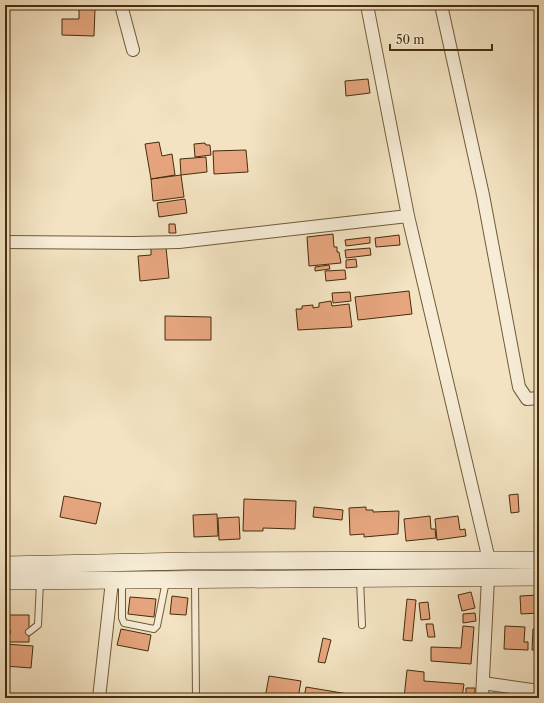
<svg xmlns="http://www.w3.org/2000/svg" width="544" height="703" font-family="'Libre Caslon Text',serif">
<rect width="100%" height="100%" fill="#f3e3c2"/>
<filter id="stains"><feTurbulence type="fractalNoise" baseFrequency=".005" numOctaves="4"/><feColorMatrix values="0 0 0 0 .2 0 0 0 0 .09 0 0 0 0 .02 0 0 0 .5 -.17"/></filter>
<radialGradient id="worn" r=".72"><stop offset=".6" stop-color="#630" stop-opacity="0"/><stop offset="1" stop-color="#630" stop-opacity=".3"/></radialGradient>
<path fill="#e6a57e" stroke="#462d0b" d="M54,5H91L55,8Z
M79,9H95L94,36L62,35V19H79Z
M368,79L370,93L346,96L345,81Z
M159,142L162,156L172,154L175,175L151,179L145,144Z
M205,143L206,145H210L211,155L195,157L194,144Z
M246,150L248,172L214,174L213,151Z
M206,157L207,172L181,175L180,159Z
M181,175L184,197L153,201L151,179Z
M185,199L187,213L159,217L157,203Z
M169,224H175L176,233H169Z
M333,234L334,247H337V252H339L341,263L309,266L307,237Z
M399,235L400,245L376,247L375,238Z
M370,237V243L346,246L345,240Z
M166,247L169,278L140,281L138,256L151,255V248Z
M370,248L371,255L346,258L345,250Z
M356,259L357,267L346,268V260Z
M329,265L330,269L315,271V267Z
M345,270L346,279L326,281L325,271Z
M409,291L412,314L358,320L355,297Z
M350,292L351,301L333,303L332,293Z
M331,301L332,306L349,304L352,327L298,330L296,309H302V306L313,305V308L319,307V303Z
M165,316L211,317V340H165Z
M537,483H539V511Z
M518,494L519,512L511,513L509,495Z
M64,496L101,503L96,524L60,517Z
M244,499L296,501L295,529L263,528V531H243Z
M314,507L343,510L342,520L313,517Z
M366,507V510H373V512L399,511L398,534L364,537V534L350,535L349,508Z
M217,514L218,536L194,537L193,515Z
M430,516L431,529H435L436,538L406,541L404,519Z
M458,516L460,530L465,529L466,536L437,540L435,519Z
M239,517L240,539L219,540L218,518Z
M471,592L475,608L462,611L458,595Z
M539,595V613L521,614L520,596Z
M172,596L188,598L186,615L170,614Z
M130,597L156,599L154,617L128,614Z
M407,599L416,600L412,641L403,640Z
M428,602L430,619L421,620L419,603Z
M475,613L476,621L463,623V614Z
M7,615H29V642H7Z
M426,624H433L435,637H428Z
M463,626L474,627L471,664L431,661V647L461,648Z
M505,626L525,627L524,642H528V650L504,649Z
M121,629L151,635L148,651L117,645Z
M533,629H539V650H532Z
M323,638L331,640L325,663L318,662Z
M5,644L33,646L31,668L5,666Z
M407,670L424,672V681L464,684L462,698H404Z
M269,676L301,681L298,698H265Z
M306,687L348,694V698H304Z
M466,688H475V698H466Z
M492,693L505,694V698H492Z
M356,694L401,695V698H356Z"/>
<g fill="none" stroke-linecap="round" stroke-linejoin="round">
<defs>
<path id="lane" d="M195,580L196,698
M360,580L362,625
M122,582V618L124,623L154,629L157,626L166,581
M5,631L7,632
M29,632L38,625L40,582"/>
<path id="street" d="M121,5L133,50
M367,5L408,216L489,560
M441,5L483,195L519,387L527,399L539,398
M5,242L134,243L179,242L408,216
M483,683L539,691
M99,698L112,581
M482,698L488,578"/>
<path id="secondary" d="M5,565L189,561L539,560
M5,581L539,577"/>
</defs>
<use href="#lane" stroke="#715a39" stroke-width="8"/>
<use href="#street" stroke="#715a39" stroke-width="14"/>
<use href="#secondary" stroke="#462d0b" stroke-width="18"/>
<use href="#lane" stroke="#f7edd7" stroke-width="6"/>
<use href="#street" stroke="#f7edd7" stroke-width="12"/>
<use href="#secondary" stroke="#f7edd7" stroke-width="17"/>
</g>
<rect width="544" height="703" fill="none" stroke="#f3e3c2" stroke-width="20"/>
<rect x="6" y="6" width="532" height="691" fill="none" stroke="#462d0b" stroke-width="2"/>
<rect x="10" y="10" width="524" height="683" fill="none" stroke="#462d0b"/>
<path d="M390 44v6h102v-6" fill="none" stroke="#462d0b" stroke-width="2"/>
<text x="396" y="44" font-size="12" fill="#462d0b" stroke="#f7edd7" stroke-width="3" paint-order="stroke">50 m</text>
<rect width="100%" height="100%" filter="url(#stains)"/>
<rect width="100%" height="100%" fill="url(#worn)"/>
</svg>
